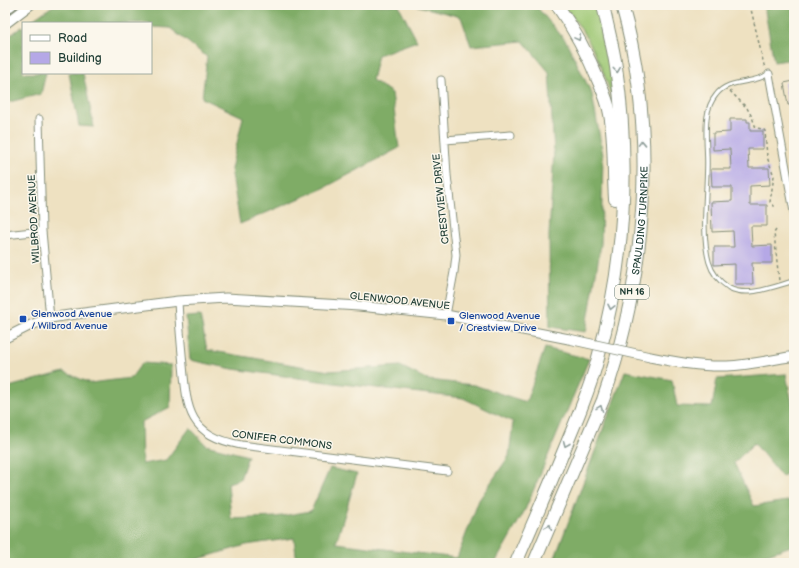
<svg xmlns="http://www.w3.org/2000/svg" width="799" height="568" font-family="'Balsamiq Sans',sans-serif">
<rect width="100%" height="100%" fill="#fbf7ec"/>
<filter id="ink" filterUnits="userSpaceOnUse"><feTurbulence type="fractalNoise" baseFrequency=".025" numOctaves="2"/><feDisplacementMap in="SourceGraphic" scale="8" xChannelSelector="R" yChannelSelector="G"/><feConvolveMatrix kernelMatrix="1 2 1 2 8 2 1 2 1" color-interpolation-filters="sRGB"/></filter>
<filter id="wash" filterUnits="userSpaceOnUse"><feTurbulence type="fractalNoise" baseFrequency=".012" numOctaves="4" result="noise"/><feDisplacementMap in="SourceGraphic" scale="16" xChannelSelector="R" yChannelSelector="G"/><feGaussianBlur stdDeviation="0.9" result="paint"/><feColorMatrix in="noise" values="0 0 0 0 0 0 0 0 0 0 0 0 0 0 0 0 0 1.4 0 .05"/><feComposite in="paint" operator="in"/></filter>
<g filter="url(#wash)">
<rect width="100%" height="100%" fill="#eee1c1"/>
<path fill="#9fc874" stroke="#5f8254" d="M562,5H598L614,84L615,110C607,75 588,31 562,5Z"/>
<path fill="#7fac66" stroke="#4f744d" d="M54,5H400L399,6L417,41L378,55L372,80L392,93L399,148L324,188L240,224L231,169L243,117L202,98L207,57L170,28L151,27V23H28Z
M415,5H535L566,41L592,94L603,155L601,244L586,332L550,327L549,235L554,152L549,72L523,41L471,46L461,17Z
M764,5H794V59L774,62Z
M23,26V73H46L41,94L5,103V39Z
M69,73H83L94,127L79,126Z
M200,316L207,350L329,371L400,366L428,380L474,385L526,402L545,348L589,359L525,510L495,563H297L294,538L246,545L195,560L194,563H5V388L64,372L90,383L131,378L142,363L171,365L170,407L141,422L142,464L166,460L190,428L206,445L248,456L240,479L228,483L231,519L276,517L311,511L330,468L357,474L336,543L457,558L479,500L509,456L513,422L463,398L334,383L233,369L190,360L186,317Z
M625,371L672,380L677,406L712,407L717,379L786,374L794,412V468L782,477L754,443L734,463L754,506L794,500V545L753,559V563H553Z"/>
<g id="blocks">
<path fill="#b5a8e6" d="M794,81V104L788,105L784,83Z
M730,119H747V122H750V131H763V149H748L749,168H769L770,185L750,186V205H767V226H751L752,246L772,245V263H752L753,284H735V264L714,265V247H734L733,231L712,232L711,202L732,201V187H712L711,169H731L730,149L713,150V133L730,132Z"/>
</g>
</g>
<g filter="url(#ink)">
<use href="#blocks" fill-opacity="0" stroke="#868f7a" stroke-width="1"/>
<g fill="none" stroke-linecap="round" stroke-linejoin="round">
<defs>
<path id="lane" d="M768,74C753,85 728,78 716,95C711,101 708,109 707,117C705,132 707,148 707,163C707,193 701,233 709,262C712,273 720,282 729,288C748,298 775,286 794,281"/>
<path id="street" d="M769,74L794,212
M441,80L447,175L456,255L454,272L446,315
M39,119L42,231L50,318
M445,140L511,135
M5,235L42,231
M178,301C179,322 181,344 183,365C187,411 189,435 241,445L447,471"/>
<path id="secondary" d="M5,10L12,5
M5,24L30,5
M5,338L31,325L50,318L76,314L178,301L226,298L359,306L446,315L569,339
M650,357C675,362 701,367 727,366C749,365 772,360 794,356"/>
<g id="highway">
<path d="M557,5C574,29 588,55 599,82C604,93 608,102 610,114C615,141 613,171 615,199"/>
<path d="M516,563C534,521 552,480 569,438C580,412 591,385 598,358C625,264 630,163 616,67C613,46 607,25 603,5"/>
<path id="s1" d="M534,563L603,400C647,275 658,133 622,5"/>
</g>
</defs>
<use href="#lane" stroke="#868f7a" stroke-width="5.5"/>
<use href="#street" stroke="#868f7a" stroke-width="9"/>
<use href="#secondary" stroke="#868f7a" stroke-width="11"/>
<use href="#highway" stroke="#868f7a" stroke-width="14"/>
<path stroke="#868f7a" stroke-width="1.5" stroke-dasharray="3 3" stroke-linecap="butt" d="M750,5L764,65L766,69
M730,91L747,108L752,117L756,128L763,129L765,131L767,157L774,176L770,202L775,207
M776,230L774,233L779,281"/>
<use href="#lane" stroke="#fff" stroke-width="3.5"/>
<use href="#street" stroke="#fff" stroke-width="7"/>
<use href="#secondary" stroke="#fff" stroke-width="9"/>
<use href="#highway" stroke="#fff" stroke-width="12"/>
<defs>
<path id="secondary-bridge" d="M569,339L650,357"/>
</defs>
<use href="#secondary-bridge" stroke="#868f7a" stroke-width="11" stroke-linecap="butt"/>
<use href="#secondary-bridge" stroke="#fff" stroke-width="9"/>
</g>
<defs><path id="oneway-chevron" d="M-2-3.5L2.5 0L-2 3.5" fill="none" stroke-width="1.6" stroke-linecap="round" stroke-linejoin="round"/></defs>
<g stroke="#8f9e9a">
<use href="#oneway-chevron" transform="translate(578 38) rotate(62)"/>
<use href="#oneway-chevron" transform="translate(617 70) rotate(83)"/>
<use href="#oneway-chevron" transform="translate(642 143) rotate(-92)"/>
<use href="#oneway-chevron" transform="translate(611 307) rotate(102)"/>
<use href="#oneway-chevron" transform="translate(600 408) rotate(-69)"/>
<use href="#oneway-chevron" transform="translate(566 444) rotate(112)"/>
<use href="#oneway-chevron" transform="translate(549 527) rotate(-67)"/>
</g>
</g>
<g fill="#1a4fb4" stroke="#fbf7ec" stroke-width="1.5">
<rect x="19" y="315" width="8" height="8" rx="2"/>
<rect x="447" y="317" width="8" height="8" rx="2"/>
</g>
<g text-anchor="middle" stroke-width="3" stroke-linejoin="round" paint-order="stroke">
<rect fill="#fbf7ec" stroke="#61756b" stroke-width="1" x="615" y="285" width="34" height="14" rx="3"/>
<g font-size="9" font-weight="bold" fill="#1f3d34">
<text x="632" y="295">NH 16</text>
</g>
<g font-size="10" fill="#1f3d34" stroke="#fbf7ec">
<text transform="translate(440 199) rotate(-96)" y="4">CRESTVIEW DRIVE</text>
<text transform="translate(33 219) rotate(-93)" y="4">WILBROD AVENUE</text>
<text dy="4" stroke="none"><textPath href="#s1" startOffset="361">SPAULDING TURNPIKE</textPath></text>
<text transform="translate(400 300) rotate(6)" y="4">GLENWOOD AVENUE</text>
<text transform="translate(282 439) rotate(7)" y="4">CONIFER COMMONS</text>
</g>
<g font-size="10" fill="#164399" stroke="#fbf7ec" text-anchor="start">
<text x="31" y="317">Glenwood Avenue<tspan x="31" dy="12">/ Wilbrod Avenue</tspan></text>
<text x="459" y="319">Glenwood Avenue<tspan x="459" dy="12">/ Crestview Drive</tspan></text>
</g>
</g>
<rect width="799" height="568" fill="none" stroke="#fbf7ec" stroke-width="20"/>
<rect x="22" y="22" width="130" height="52" fill="#fbf7ec" stroke="#a3ada2"/>
<rect x="30" y="35" width="20" height="6" fill="#ffffff" stroke="#a3ada2"/>
<text x="58" y="42" font-size="12" fill="#1f3d34">Road</text>
<rect x="30" y="52" width="20" height="12" fill="#b5a8e6" stroke="#a3ada2"/>
<text x="58" y="62" font-size="12" fill="#1f3d34">Building</text>
</svg>
